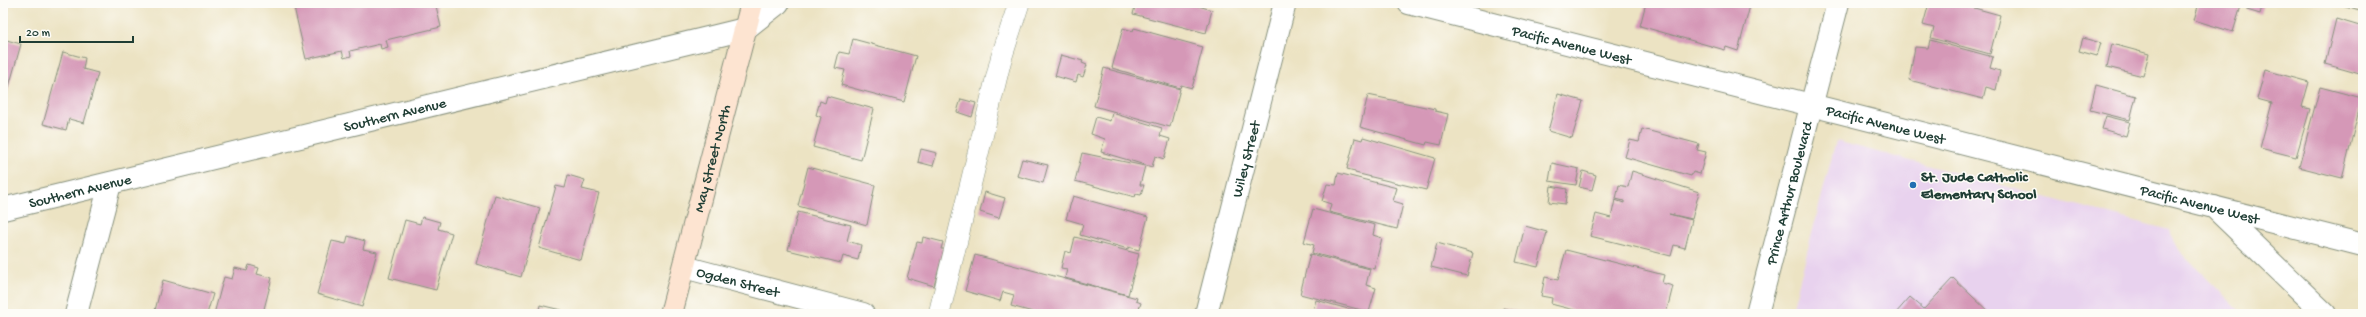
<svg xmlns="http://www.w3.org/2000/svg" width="2366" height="317" font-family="'Gochi Hand',sans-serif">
<rect width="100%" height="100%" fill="#fdfcf7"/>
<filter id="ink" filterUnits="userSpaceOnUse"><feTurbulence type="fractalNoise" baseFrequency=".025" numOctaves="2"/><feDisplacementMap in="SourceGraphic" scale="8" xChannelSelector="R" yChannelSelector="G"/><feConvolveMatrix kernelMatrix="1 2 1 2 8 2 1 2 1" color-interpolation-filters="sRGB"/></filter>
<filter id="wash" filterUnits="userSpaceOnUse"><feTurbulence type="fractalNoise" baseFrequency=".012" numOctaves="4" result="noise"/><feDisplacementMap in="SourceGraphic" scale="16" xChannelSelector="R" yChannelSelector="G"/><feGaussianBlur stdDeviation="0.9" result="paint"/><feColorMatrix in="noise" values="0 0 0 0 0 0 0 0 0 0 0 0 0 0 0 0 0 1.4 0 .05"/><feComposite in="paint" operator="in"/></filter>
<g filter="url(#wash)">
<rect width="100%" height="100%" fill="#ece3c3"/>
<path fill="#e8d2ee" d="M1836,141L2169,230L2182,254L2243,314H1791Z"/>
<g id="blocks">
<path fill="#d598b7" d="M293,3H440L436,6L441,27L386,40L388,47L381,49L380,44L350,51L351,56L344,58L342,51L306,59Z
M1136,3H1188L1212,10L1206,33L1133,14Z
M1646,3H1737L1750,6L1738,51L1726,47L1725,50L1640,26Z
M1929,3H1956L2000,15L1990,54L1931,38L1934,28L1923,25Z
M1963,3H1975L1974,6Z
M2199,3H2242L2233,32L2194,20Z
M2248,3H2263L2260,14L2247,10Z
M2335,3H2363V11Z
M2336,19L2363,27V75L2325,64Z
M1123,28L1133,31L1134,28L1203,47L1192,88L1181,85L1180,88L1112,68Z
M2083,38L2101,43L2097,56L2079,51Z
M3,39L21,44L3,108Z
M853,39L916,56L904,102L841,85L845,70L835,68L839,52L849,54Z
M1930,40L1993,57L1990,68L2000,71L1996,90L1986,87L1983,99L1909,80L1915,47L1928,48Z
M2112,44L2149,54L2143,76L2107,67Z
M63,52L85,58L83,69L98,73L84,123L69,119L66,130L43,124Z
M1061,55L1083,61L1082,63L1087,65L1083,77L1078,75L1076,82L1055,76Z
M1104,68L1180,89L1170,127L1094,106Z
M2265,70L2309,82L2302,107L2310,109L2296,157L2260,148L2272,103L2257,99Z
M2096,85L2136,96L2130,120L2090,110Z
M2320,87L2362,98L2342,178L2299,167Z
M1558,94L1583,101L1572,138L1548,131Z
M1368,95L1435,109V111L1448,114L1441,145L1427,142L1426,145L1360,127Z
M827,96L874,109L861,160L813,147L821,117L816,115L820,101L825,103Z
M961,99L976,103L972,117L957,112Z
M1112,113L1162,128L1160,136L1170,139L1164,159L1155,156L1152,167L1101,152L1105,139L1091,134L1096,117L1110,121Z
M2106,116L2130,122L2126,136L2102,129Z
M1642,129L1699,144L1697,150L1706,152L1700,174L1693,172L1691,176L1625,157L1630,140L1639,142Z
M1363,137L1435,158L1426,190L1355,173V171L1347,169L1355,138L1362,140Z
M921,149L937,153L933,166L918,162Z
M1082,153L1145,166L1140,185H1144L1141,195L1136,194L1135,197L1075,181Z
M1022,159L1048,165L1043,183L1017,176Z
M1552,163L1579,169L1576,185L1549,181Z
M808,167L875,185L867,225L798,206Z
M1583,171L1596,175L1592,190L1579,187Z
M1632,171L1699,192L1692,219L1669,214L1692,220L1685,248L1674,245L1671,256L1590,236L1596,214L1611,218L1615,200L1624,203V201L1616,199L1619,185L1628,187Z
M1338,173L1397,188L1393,201L1403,204L1397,229L1329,212L1331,204L1322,201L1327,184L1336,185Z
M568,175L585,180L582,189L599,193L581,260L539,248L556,186L565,188Z
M1551,186L1567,189L1565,204L1549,202Z
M985,192L1005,198L999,218L980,212Z
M495,195L540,208L521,277L476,264Z
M1073,196L1148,217L1139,250L1128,247V249L1080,235L1083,224L1066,219Z
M1313,209L1375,225L1373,235L1382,238L1374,269L1312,253L1314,245L1304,242Z
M798,212L851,225L847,241L861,245L858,260L843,256L841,263L788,250Z
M422,217L440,222L438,229L452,233L436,290L389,278L405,220L420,224Z
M1525,226L1547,232L1538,267L1516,262Z
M348,236L365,241L363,249L377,252L362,307L317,294L332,241L346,244Z
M923,237L943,242L941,249H944L934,286L907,278L917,242L922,243Z
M1075,237L1139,254L1128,295L1065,278L1067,269L1061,268L1065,251L1071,253Z
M1437,243L1473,253L1467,276L1431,267Z
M1566,250L1664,275L1662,283L1673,286L1666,314H1590L1551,304L1552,298L1541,296L1545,277L1558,280Z
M1310,254L1370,269L1366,285L1376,288L1369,312L1300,294Z
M975,255L1137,298L1136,301L1141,303L1138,312L1133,310L1132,314H1040L1011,306L1014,295L1003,292L1000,301L965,291Z
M249,265L259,268L257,274L272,278L264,309L267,310L266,314H214L224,277L232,279L235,268L247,271Z
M1953,278L1991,314H1895L1910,297L1924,309Z
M163,280L213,294L207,314H154Z
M1316,300L1366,314H1312Z
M540,305L565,311L564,314H538Z
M1503,308L1523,313V314H1501Z"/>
</g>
</g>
<g filter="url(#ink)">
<use href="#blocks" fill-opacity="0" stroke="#86907c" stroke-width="1"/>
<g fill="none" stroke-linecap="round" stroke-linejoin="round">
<defs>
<path id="lane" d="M939,314L1001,59L1019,3"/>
<g id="street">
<path id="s1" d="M1409,3L2363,245"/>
<path d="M2214,207L2325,314"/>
<path id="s2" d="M3,209L745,29L778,3"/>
<path id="s3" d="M684,267L863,314"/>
<path d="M76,314L110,184"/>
<path id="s4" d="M1206,314L1285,3"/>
<path id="s5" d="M1757,314L1838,3"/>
</g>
<g id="secondary">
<path id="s6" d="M671,314L752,3"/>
</g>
</defs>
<use href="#lane" stroke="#86907c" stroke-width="22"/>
<use href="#street" stroke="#86907c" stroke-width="24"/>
<use href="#secondary" stroke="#86907c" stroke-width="24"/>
<use href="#lane" stroke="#fff" stroke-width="21"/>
<use href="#street" stroke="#fff" stroke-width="22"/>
<use href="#secondary" stroke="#fde4d1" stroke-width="22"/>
</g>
</g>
<circle fill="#1f6fb2" stroke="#fdfcf7" stroke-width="1.5" cx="1913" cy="185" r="4"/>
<g text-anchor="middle" stroke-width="3" stroke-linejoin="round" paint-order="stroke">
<g font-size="15" fill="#1f3d34" stroke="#fdfcf7">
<text dy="5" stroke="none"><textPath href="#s1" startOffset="168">Pacific Avenue West</textPath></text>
<text dy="5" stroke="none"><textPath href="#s2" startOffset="403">Southern Avenue</textPath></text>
<text dy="5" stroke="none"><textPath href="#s1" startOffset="492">Pacific Avenue West</textPath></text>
<text dy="5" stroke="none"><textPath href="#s4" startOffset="160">Wiley Street</textPath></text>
<text dy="5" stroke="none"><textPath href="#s6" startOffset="161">May Street North</textPath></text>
<text dy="5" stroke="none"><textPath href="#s2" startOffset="79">Southern Avenue</textPath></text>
<text dy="5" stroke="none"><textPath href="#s5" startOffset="125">Prince Arthur Boulevard</textPath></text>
<text dy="5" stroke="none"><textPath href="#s1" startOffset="816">Pacific Avenue West</textPath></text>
<text dy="5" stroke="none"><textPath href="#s3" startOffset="56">Ogden Street</textPath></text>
</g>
<g font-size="15" font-weight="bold" fill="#1f3d34" stroke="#fdfcf7" text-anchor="start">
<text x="1921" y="181">St. Jude Catholic<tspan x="1921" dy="17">Elementary School</tspan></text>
</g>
</g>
<rect width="2366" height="317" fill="none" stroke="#fdfcf7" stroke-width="16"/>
<path d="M20 36v6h113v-6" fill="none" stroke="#1f3d34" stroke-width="2"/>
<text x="26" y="36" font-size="12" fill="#1f3d34" stroke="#fdfcf7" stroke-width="3" paint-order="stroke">20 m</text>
</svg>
